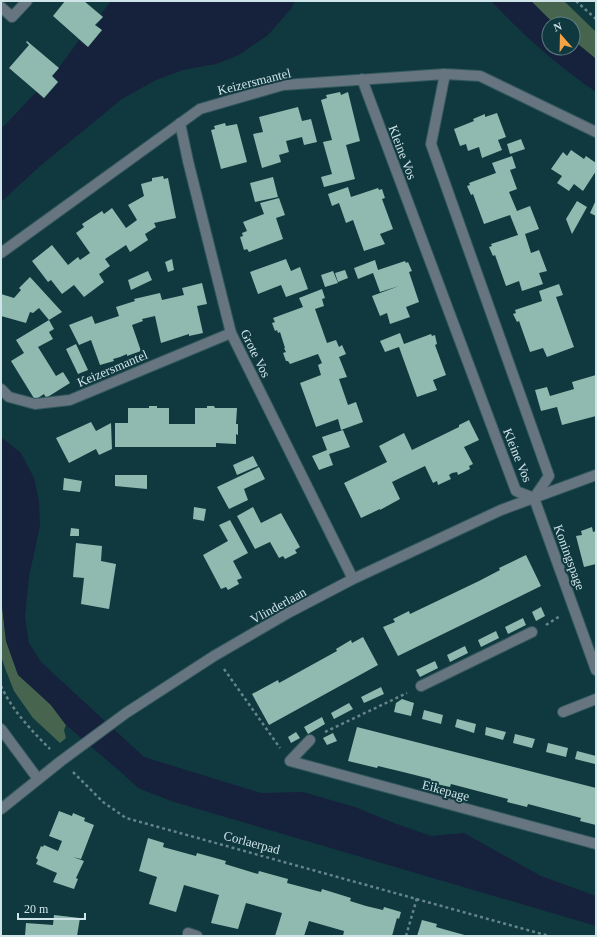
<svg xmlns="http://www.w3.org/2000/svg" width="597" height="937" font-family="'Times New Roman',serif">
<rect width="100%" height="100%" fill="#10393f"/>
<path fill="#47654e" d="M531,1H564L596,32V59L573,40V24H554Z
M1,594L6,641L18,674L51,705L66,725L64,730L66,738L60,743L33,718L14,691L5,668L1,656Z"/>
<path fill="#16213c" d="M111,1H295L290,10L268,35L239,55L216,64L183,70L156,80L122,99L39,167L1,202V126H4L36,92L44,99L59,82L53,76L79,40L88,47L102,31L97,25L103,17L101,14Z
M491,1H531L554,24H549V48H573V40L596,59V92C558,66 523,35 491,1Z
M1,437L21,453L34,478L39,501L40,526L29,577L25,617L29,643L41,662L144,757L261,793L303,792L355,807L394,823L431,836L464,833L541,876L596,896V926L171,801L138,788L123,774L66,725L51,705L18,675L6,641L1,598Z"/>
<path fill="#90b9b0" d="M65,1H84L103,17L95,25L102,30L88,47L53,16Z
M27,41L59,68L52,76L58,82L44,98L9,68L29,45L26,42Z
M340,92L341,95L348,92L360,141L346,145L355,179L324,187L321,177L332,174L323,142L332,140L321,100L327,98L326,95Z
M298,107L302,121L311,119L317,142L304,145L302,137L286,141L289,152L279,155L281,162L262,168L253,134L263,132L259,117Z
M497,113L506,137L498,140L502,150L482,158L479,147L468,151L466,144L460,146L454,129L474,121L473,119L485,114V117Z
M225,123L226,126L237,124L247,162L221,169L211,130L215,129L214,126Z
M521,139L525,149L510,154L507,144Z
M571,150L584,159L586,156L596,163L595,166L596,167V171L583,191L574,184L569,191L557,183L562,176L551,169L563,152L567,156Z
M512,156L516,168L510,170L517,189L509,192L517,211L530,206L539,229L525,234L531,253L539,250L547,271L539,273L543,284L522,291L519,281L506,286L495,255L493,256L489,247L492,246L491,244L518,235L510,215L484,224L473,194L471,195L467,186L470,185L469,183L496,173L492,163Z
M163,176L164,179L168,178L176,218L154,223L156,227L145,234L148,240L130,252L126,245L105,259L110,266L99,274L104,282L84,297L74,285L62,294L51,280L48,282L32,261L52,245L68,265L78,257L80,260L90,253L76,233L84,227L82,224L102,211L104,214L112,208L126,228L137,220L128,205L144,196L141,184L152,181V178Z
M273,177L278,197L255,202L250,183Z
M348,187L351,197L378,188L379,190L382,189L385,198L382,199L393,229L380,234L385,244L364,251L353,220L346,223L339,203L332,206L328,194Z
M279,198L285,215L276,218L283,239L249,252L247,249L244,250L240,237L243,236L242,233L247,231L243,222L264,214L260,203Z
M596,200V216L590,213Z
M577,201L587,207L572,234L566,219Z
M172,259L174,270L168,272L165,262Z
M286,259L291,271L300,267L308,289L286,297L281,285L258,294L250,272Z
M375,260L378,270L405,261L406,263L408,262L412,271L409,272L419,302L406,307L410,317L390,324L387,313L380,316L372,296L399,286L380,292L373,273L358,279L354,268Z
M345,270L348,278L338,282L335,273Z
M148,271L152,280L131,290L128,280Z
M333,271L338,283L325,287L321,275Z
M30,277L62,312L49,320L39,308L33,313L30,312L26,323L1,316V294L14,298L21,290L19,288Z
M202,283L207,304L197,306L203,333L189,336V334L161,343L155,316L142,319L143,321L132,325L141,351L127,356V354L120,357L113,359L114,361L100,365L91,340L79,345L69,325L92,316L95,324L119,316L116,307L135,301L134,299L160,293L162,300L184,295L182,288Z
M559,284L563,295L556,297L574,347L547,357L543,348L530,352L519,321L517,322L513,314L516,313L515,310L542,301L539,291Z
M322,289L325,298L322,299L324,306L315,309L327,343L336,340L339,347L342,345L346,354L339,357L347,377L339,379L348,405L356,402L363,422L341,430L338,419L316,427L300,383L321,375L318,365L322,363L318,354L290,364L288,361H286L283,353L286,352L284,348H285L280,332L278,333L277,330L275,331L272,323L275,322L273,318L303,307L299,298Z
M49,320L54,329L49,332L53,339L38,347L56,376L63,372L70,383L46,398L44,394L35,400L11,361L24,353L16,340Z
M400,333L404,344L431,334L432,336L435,335L437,344L435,345L446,375L433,380L437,390L417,397L399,347L385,352L380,341Z
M76,344L88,370L78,374L66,349Z
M596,375V416L562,425L557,407L541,411L535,390L547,387L550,396L574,389L572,382Z
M149,406H157V408H169V424H195V408H207V406H214L215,408H237L236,424H238V435L236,434V444L216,443V447H115V423H128V408H149Z
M469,420L479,440L464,447L473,464L469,466L470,469L458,475L457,472L452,473L449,475L451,479L438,485L437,481L433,483L425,466L392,482L400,499L380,510V509L361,518L344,483L387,462L379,446L404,433L412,450L459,427V425Z
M91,422L96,431L111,423L112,449L99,455L96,449L69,463L56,438Z
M343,430L350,447L329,454L333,465L319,470L312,456L327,450L322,437Z
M253,456L258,466L237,475L233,465Z
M259,467L265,479L244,489L248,500L229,509L217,487Z
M115,475H147V489L115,486Z
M64,478L82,481L80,492L63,490Z
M194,507L206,509L204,521L193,519Z
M253,507L261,523L281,513L300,547L295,550L297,553L285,559L283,556L279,558L270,542L255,549L237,516Z
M230,520L248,553L233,561L242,578L237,580L239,584L228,590L226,587L221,589L203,555L228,541L219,525Z
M592,527L593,532L596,531V564L584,567L576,536L582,535L581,531Z
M71,528L79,529V536H70Z
M76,543L102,546L101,561L116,564L109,609L81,604L84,578L73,577Z
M526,555L541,586L398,656L383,627L395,622L393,619L409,611L410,614L479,581L500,570L499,568Z
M541,607L545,616L536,621L532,612Z
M523,618L526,625L508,634L505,627Z
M496,631L499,638L481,647L478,640Z
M363,637L378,665L269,725L252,694L278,680L279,683L337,651L336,649L351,640L352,643Z
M465,646L468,653L450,662L447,655Z
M435,661L438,668L420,677L416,670Z
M381,687L384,694L364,703L361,697Z
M402,699L414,703L411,716L394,712L396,703Z
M349,703L353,709L334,719L331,713Z
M424,710L443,715L441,724L422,719Z
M322,717L325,724L308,734L304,727Z
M457,719L476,724L474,733L455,727Z
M357,727L596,788V825L580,821L581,818L528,804L527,807L507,802L508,799L451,784L450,787L432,783L430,782L431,779L403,772L378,766L377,768L348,761Z
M486,727L506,732L503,740L485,735Z
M296,732L300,738L291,743L288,737Z
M333,733L337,741L327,745L323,738Z
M515,734L535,739L532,748L513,743Z
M548,743L568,748L566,757L546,752Z
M577,751L596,756L595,764L575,759Z
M59,811L72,816L73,813L85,818L84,821L94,825L81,859L73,857L84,861L76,878L78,879L74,889L53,882L57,873L36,864L38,860L36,858L41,846L43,847L44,845L58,851L62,841L49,836Z
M148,838L164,843L163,847L196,856L197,853L226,861L225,864L258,874L259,871L288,879L287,883L321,892L322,889L351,898L350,901L366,906L383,910L384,907L401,912L399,919L397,918L392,936H343L344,931L309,921L304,936H275L282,913L246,903L238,929L211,923L219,895L184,885L176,912L149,904L157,877L139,871Z
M54,915L80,918L77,936H25L26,923L53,925Z
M422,920L437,924L436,927L468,936H417Z"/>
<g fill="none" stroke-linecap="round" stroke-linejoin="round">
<defs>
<path id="minor" d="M1,7L12,17L27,1
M445,74L431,144L549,476L534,498
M362,79L516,491L534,498
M180,123L188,161L231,333L353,579
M1,253L200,109L283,85L445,74L480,76L596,132
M1,389L9,397L35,404L70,400L231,333
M534,498L596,670
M421,686L532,632
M563,712L596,699
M1,729L38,779
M310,740L290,761L596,844
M1,809L61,761L126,713L214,656L288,613L353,579L501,510L596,475
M188,936V933L197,936"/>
</defs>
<use href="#minor" stroke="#32585d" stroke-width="12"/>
<path stroke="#648489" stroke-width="2.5" stroke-dasharray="3 3" stroke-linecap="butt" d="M576,1L596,19
M546,625L560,616
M224,669L280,748
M1,686C12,710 31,730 50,749
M325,732L407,693
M73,772L103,802L126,818L549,936
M406,936L417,898"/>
<use href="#minor" stroke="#66757f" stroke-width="10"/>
</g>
<g text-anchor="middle" stroke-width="4" stroke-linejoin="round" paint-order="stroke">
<g font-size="13" fill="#cfe4e8" stroke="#10393f">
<text transform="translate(254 81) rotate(-14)" y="5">Keizersmantel</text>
<text transform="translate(403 152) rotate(69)" y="5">Kleine Vos</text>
<text transform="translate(256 353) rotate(64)" y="5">Grote Vos</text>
<text transform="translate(112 368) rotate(-23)" y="5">Keizersmantel</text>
<text transform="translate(518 455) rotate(68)" y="5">Kleine Vos</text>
<text transform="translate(570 557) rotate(70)" y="5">Koningspage</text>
<text transform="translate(278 605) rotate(-29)" y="5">Vlinderlaan</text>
<text transform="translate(446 790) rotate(15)" y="5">Eikepage</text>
<text transform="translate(252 842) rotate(15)" y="5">Corlaerpad</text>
</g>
</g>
<rect width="597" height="937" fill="none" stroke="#cfe4e8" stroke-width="4"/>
<g transform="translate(561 36) rotate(340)"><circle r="19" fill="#10393f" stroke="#5c7d83"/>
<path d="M0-3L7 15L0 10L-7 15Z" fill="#f6a246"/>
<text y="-6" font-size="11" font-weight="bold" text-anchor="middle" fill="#cfe4e8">N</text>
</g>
<path d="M18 913v6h67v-6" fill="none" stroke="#cfe4e8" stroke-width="2"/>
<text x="24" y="913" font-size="12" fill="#cfe4e8" stroke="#10393f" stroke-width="3" paint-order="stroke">20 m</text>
</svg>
